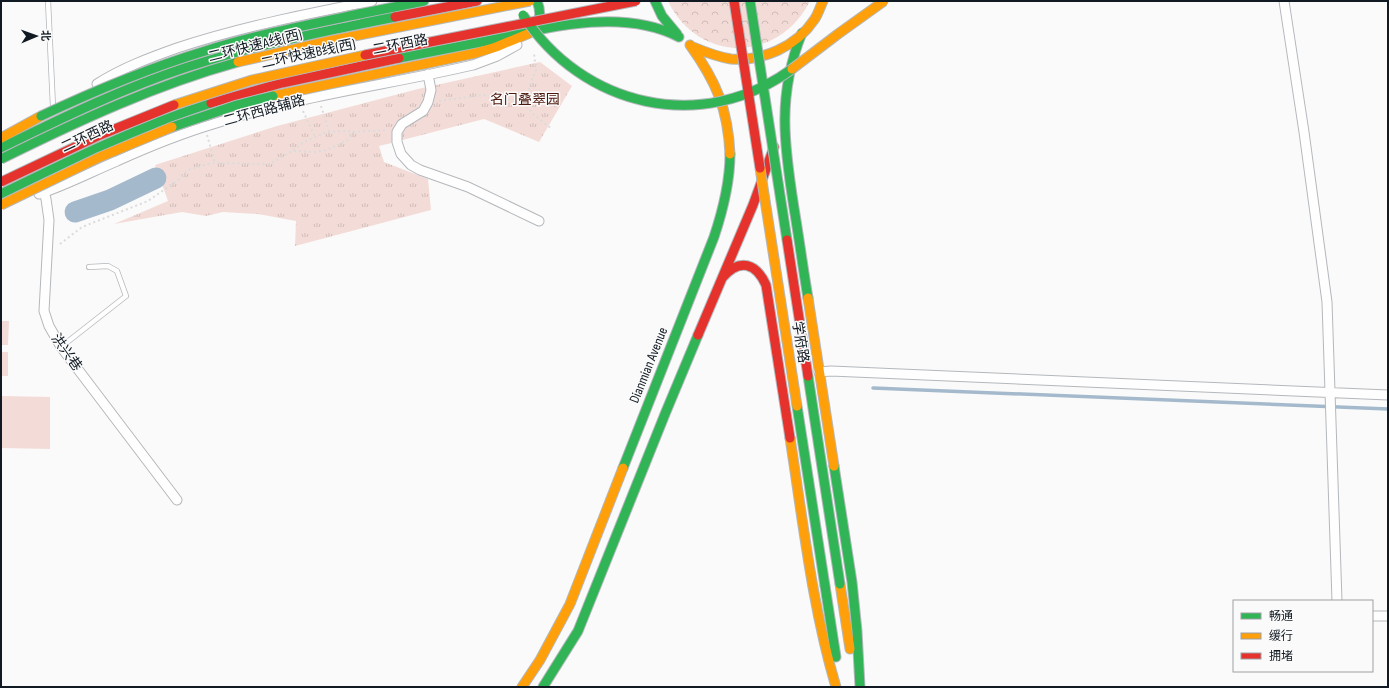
<svg xmlns="http://www.w3.org/2000/svg" width="1389" height="688" font-family="'Sofia Sans Condensed','Noto Sans SC',sans-serif">
<defs>
<pattern id="grass-tufts" width="24" height="20" patternUnits="userSpaceOnUse"><rect width="24" height="20" fill="#f3dcd7"/><path d="M3 7l-1-3M5 7V3M7 7l1-3M15 17l-1-3M17 17v-4M19 17l1-3" fill="none" stroke="#cfbcb8"/></pattern>
<pattern id="forest-crowns" width="20" height="18" patternUnits="userSpaceOnUse"><rect width="20" height="18" fill="#f3dcd7"/><path d="M2 6a3 3 0 1 1 6 0M12 15a3 3 0 1 1 6 0" fill="none" stroke="#cfbcb8"/></pattern>
</defs>
<rect width="100%" height="100%" fill="#fafafa"/>
<path fill="url(#grass-tufts)" d="M540,62L572,86L539,142L484,119L379,146L384,162L428,179L431,210L295,246L296,221L258,214L223,212L206,216L182,212L114,224L168,201L155,165L277,126L418,89Z"/>
<path fill="url(#forest-crowns)" d="M668,1H810C779,63 698,64 668,1Z"/>
<path fill="#f3dcd7" d="M1,321H9L8,345H1Z
M1,352H8V376H1Z
M1,396L50,397V449L1,448Z"/>
<g fill="none" stroke-linecap="round" stroke-linejoin="round">
<path stroke="#a5b9cc" stroke-width="3.5" d="M873,388L1388,409"/>
<path stroke="#a5b9cc" stroke-width="21" d="M75,212L110,200L156,178"/>
<defs>
<path id="lane" d="M48,1L53,107
M61,347L126,296L117,271L108,266L89,267"/>
<path id="street" d="M1284,1L1304,132L1327,302L1337,601
M428,74L431,90L428,102L423,111L402,124L397,132V142L401,154L411,165L420,170L468,187L539,221
M97,84C122,68 149,58 177,48C241,27 306,14 372,1
M43,188L46,199L49,220L44,311L49,326L61,347L177,500
M39,194C66,185 91,172 117,161C148,147 180,134 213,124C298,96 387,85 473,65L497,56L517,45
M819,372L831,371L1388,395
M1372,616H1388"/>
<path id="fast" d="M655,1L662,16L677,34
M359,14L424,1
M535,29C541,20 541,11 537,1
M802,33C777,94 784,145 794,208C799,238 803,268 808,298
M399,58C429,52 460,46 491,40C549,27 623,8 679,37
M1,148C62,118 123,88 187,67C255,45 325,31 395,17
M1,194C70,160 138,127 211,103
M834,466L852,582L857,631L860,687
M623,468L714,237C723,210 730,183 730,154
M825,586L836,657
M543,687L578,631L665,414L698,335"/>
<path id="slow" d="M690,45C716,81 728,109 730,154
M693,47C705,52 718,57 731,59C763,61 796,47 814,20C818,15 820,7 823,1
M273,96L476,53L496,47L530,33
M1,138L41,116
M808,298L834,466
M790,438C803,521 812,606 836,687
M840,584L850,649
M522,687L540,660L570,604L623,468"/>
<path id="jam" d="M395,17L477,1
M211,103L282,83L399,58
M723,277C740,258 756,263 766,285L790,438
M698,335L753,205L774,147"/>
</defs>
<use href="#lane" stroke="#b4b8bc" stroke-width="6"/>
<use href="#street" stroke="#b4b8bc" stroke-width="11"/>
<use href="#fast" stroke="#b4b8bc" stroke-width="11"/>
<use href="#slow" stroke="#b4b8bc" stroke-width="11"/>
<use href="#jam" stroke="#b4b8bc" stroke-width="11"/>
<path stroke="#dbdbdb" stroke-width="2" stroke-dasharray="2 3" stroke-linecap="butt" d="M439,101L483,95L518,101L527,106L534,115L552,129
M522,103L527,97L532,79L536,71L534,53
M321,106L329,131
M303,111L315,137
M207,135L215,163
M293,150L304,142L326,132L346,131L353,132L387,130
M60,244L82,227L148,201L178,180L188,170L208,164L215,163L270,164L292,151L314,152L327,150L348,140L353,132"/>
<use href="#lane" stroke="#fefefe" stroke-width="4.5"/>
<use href="#street" stroke="#fefefe" stroke-width="9"/>
<use href="#fast" stroke="#30b455" stroke-width="9"/>
<use href="#slow" stroke="#ff9f0a" stroke-width="9"/>
<use href="#jam" stroke="#e5322d" stroke-width="9"/>
<defs>
<path id="fast-bridge" d="M750,1L787,240
M523,15C582,107 702,135 792,69
M41,116C94,91 149,68 205,51C256,35 307,25 359,14
M172,127L237,105L273,96
M1,159C78,121 155,85 238,62
M808,376L840,584
M797,406L825,586"/>
<path id="slow-bridge" d="M238,62L329,41L530,1
M792,69L838,34L884,1
M174,105L252,80L365,55
M760,168L797,406
M1,205L100,157L172,127"/>
<path id="jam-bridge" d="M734,1L760,168
M365,55L636,1
M1,182L100,135L174,105
M787,240L808,376"/>
</defs>
<use href="#fast-bridge" stroke="#b4b8bc" stroke-width="11" stroke-linecap="butt"/>
<use href="#slow-bridge" stroke="#b4b8bc" stroke-width="11" stroke-linecap="butt"/>
<use href="#jam-bridge" stroke="#b4b8bc" stroke-width="11" stroke-linecap="butt"/>
<use href="#fast-bridge" stroke="#30b455" stroke-width="9"/>
<use href="#slow-bridge" stroke="#ff9f0a" stroke-width="9"/>
<use href="#jam-bridge" stroke="#e5322d" stroke-width="9"/>
</g>
<g text-anchor="middle" stroke-width="3" stroke-linejoin="round" paint-order="stroke">
<g font-size="14" fill="#111a22" stroke="#fafafa">
<text transform="translate(400 44) rotate(-11)" y="5">二环西路</text>
<text transform="translate(255 45) rotate(-14)" y="5">二环快速A线(西)</text>
<text transform="translate(308 53) rotate(-12)" y="5">二环快速B线(西)</text>
<text transform="translate(264 110) rotate(-15)" y="5">二环西路辅路</text>
<text transform="translate(87 136) rotate(-25)" y="5">二环西路</text>
<text transform="translate(801 342) rotate(81)" y="5">学府路</text>
<text transform="translate(67 352) rotate(55)" y="5">洪兴巷</text>
<text transform="translate(648 365) rotate(-68)" y="5">Dianmian Avenue</text>
</g>
<g font-size="14" fill="#4d190c" stroke="#fafafa">
<text x="525" y="104">名门叠翠园</text>
</g>
</g>
<rect width="1389" height="688" fill="none" stroke="#111a22" stroke-width="4"/>
<rect x="1233" y="600" width="140" height="72" fill="#fafafa" stroke="#9da0a4"/>
<rect x="1241" y="613" width="20" height="6" fill="#30b455" stroke="#9da0a4"/>
<text x="1269" y="620" font-size="12" fill="#111a22">畅通</text>
<rect x="1241" y="633" width="20" height="6" fill="#ff9f0a" stroke="#9da0a4"/>
<text x="1269" y="640" font-size="12" fill="#111a22">缓行</text>
<rect x="1241" y="653" width="20" height="6" fill="#e5322d" stroke="#9da0a4"/>
<text x="1269" y="660" font-size="12" fill="#111a22">拥堵</text>
<g transform="translate(36 36) rotate(88)" stroke="#fafafa" stroke-width="3" paint-order="stroke">
<path d="M0-3L7 15L0 10L-7 15Z" fill="#111a22"/>
<text y="-6" font-size="11" font-weight="bold" text-anchor="middle" fill="#111a22">北</text>
</g>
</svg>
